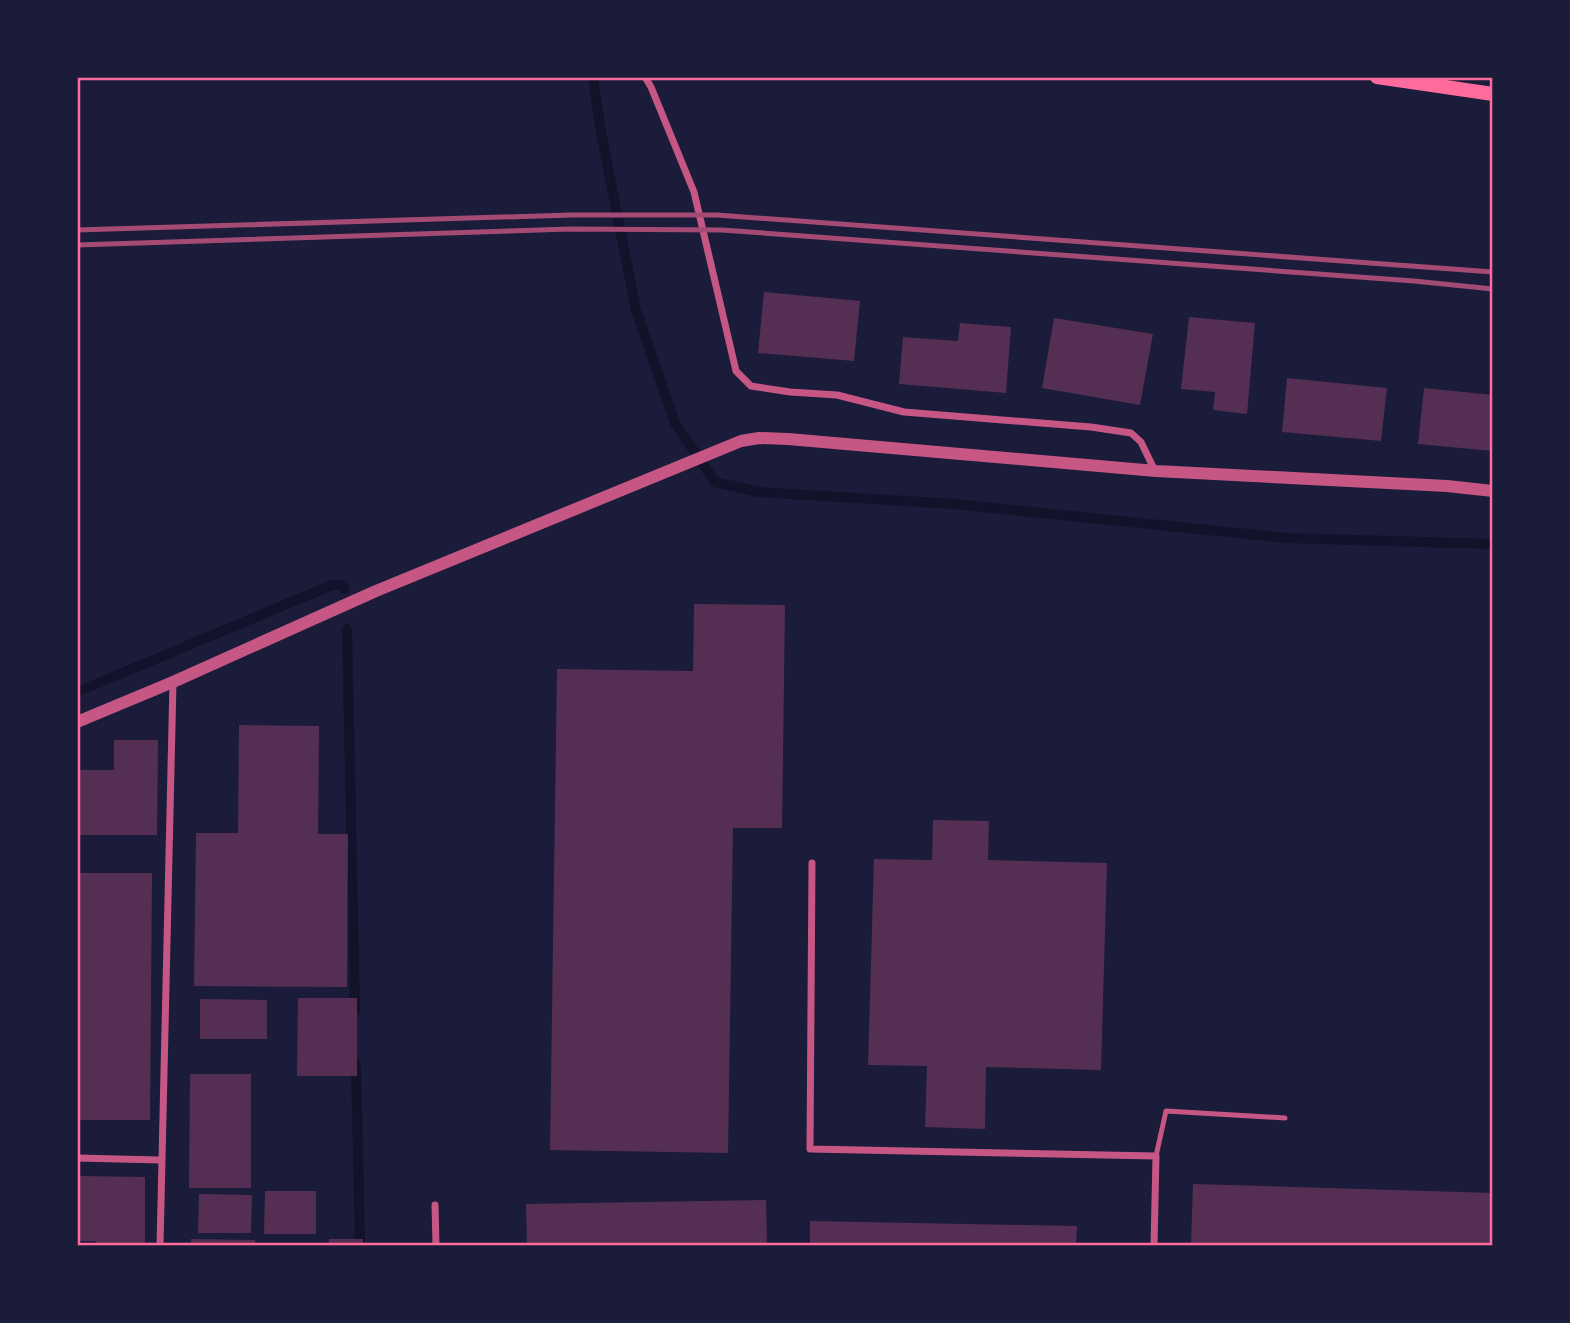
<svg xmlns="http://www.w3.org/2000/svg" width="1570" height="1323" font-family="Raleway,sans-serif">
<rect width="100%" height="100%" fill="#1b1b3a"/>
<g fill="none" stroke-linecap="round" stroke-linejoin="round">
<path stroke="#12122b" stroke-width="10" d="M593,77L600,127L636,310L675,423L715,482L759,492L954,504L1286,538L1493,544
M347,629L355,1011
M77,692L332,585H340L345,589
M356,1065L360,1246"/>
</g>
<path fill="#542f53" d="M764,292L860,301L854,361L758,353Z
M1189,317L1255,323L1247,414L1213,410L1215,392L1181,389Z
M1054,318L1153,334L1140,405L1042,388Z
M960,323L1011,327L1006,393L899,384L903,337L958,341Z
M1287,378L1387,388L1381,441L1282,432Z
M1424,388L1493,395V451L1418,444Z
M694,604L785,605L782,828H733L728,1153L550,1150L557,669L693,671Z
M239,725L319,726L318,834H348L347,987L194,986L196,833H238Z
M114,740H158L157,835H77V770H114Z
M933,820L989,821L988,860L1107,863L1101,1070L986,1067L985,1129L925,1127L927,1066L868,1065L874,859L932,860Z
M77,873H152L150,1120H79Z
M298,998H357V1076H297Z
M200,999L267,1000V1039H200Z
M190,1074H251V1188H189Z
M77,1176L145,1177V1246H96V1241H79L77,1235Z
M1193,1184L1493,1193V1246H1191Z
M265,1191H316V1234H264Z
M199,1194L252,1195L251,1233H198Z
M766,1200L767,1246H527L526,1204Z
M810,1221L1077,1226L1076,1246H810Z
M191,1239L255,1240V1246H191Z
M329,1239H363V1246H329Z"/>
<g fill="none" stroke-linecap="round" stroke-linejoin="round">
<path stroke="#c65784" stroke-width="5" d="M1156,1156L1166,1111L1285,1118"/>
<path stroke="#c65784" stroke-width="7" d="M645,77L651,87L694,192L736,371L751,386L790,392L837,395L904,412L1091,427L1131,433L1141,442L1155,471
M812,863L810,1149L1156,1156L1154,1246
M77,1158L160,1160
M435,1205L436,1246
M160,1246L173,682"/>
<path stroke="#c65784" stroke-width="12" d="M77,722L173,682L376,591L741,441L759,438L788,439L1156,471L1447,486L1493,491"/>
<path stroke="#ff6b9d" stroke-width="14" d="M1377,77L1493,94"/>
<path stroke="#a44b75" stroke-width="5" d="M77,230L571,215H717L1493,272
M77,245L570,229L722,230L1414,281L1493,289"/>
</g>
<rect width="1570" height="1323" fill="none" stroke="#1b1b3a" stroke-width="158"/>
<rect x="79" y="79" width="1412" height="1165" fill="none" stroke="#ff6b9d" stroke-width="2.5"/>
</svg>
